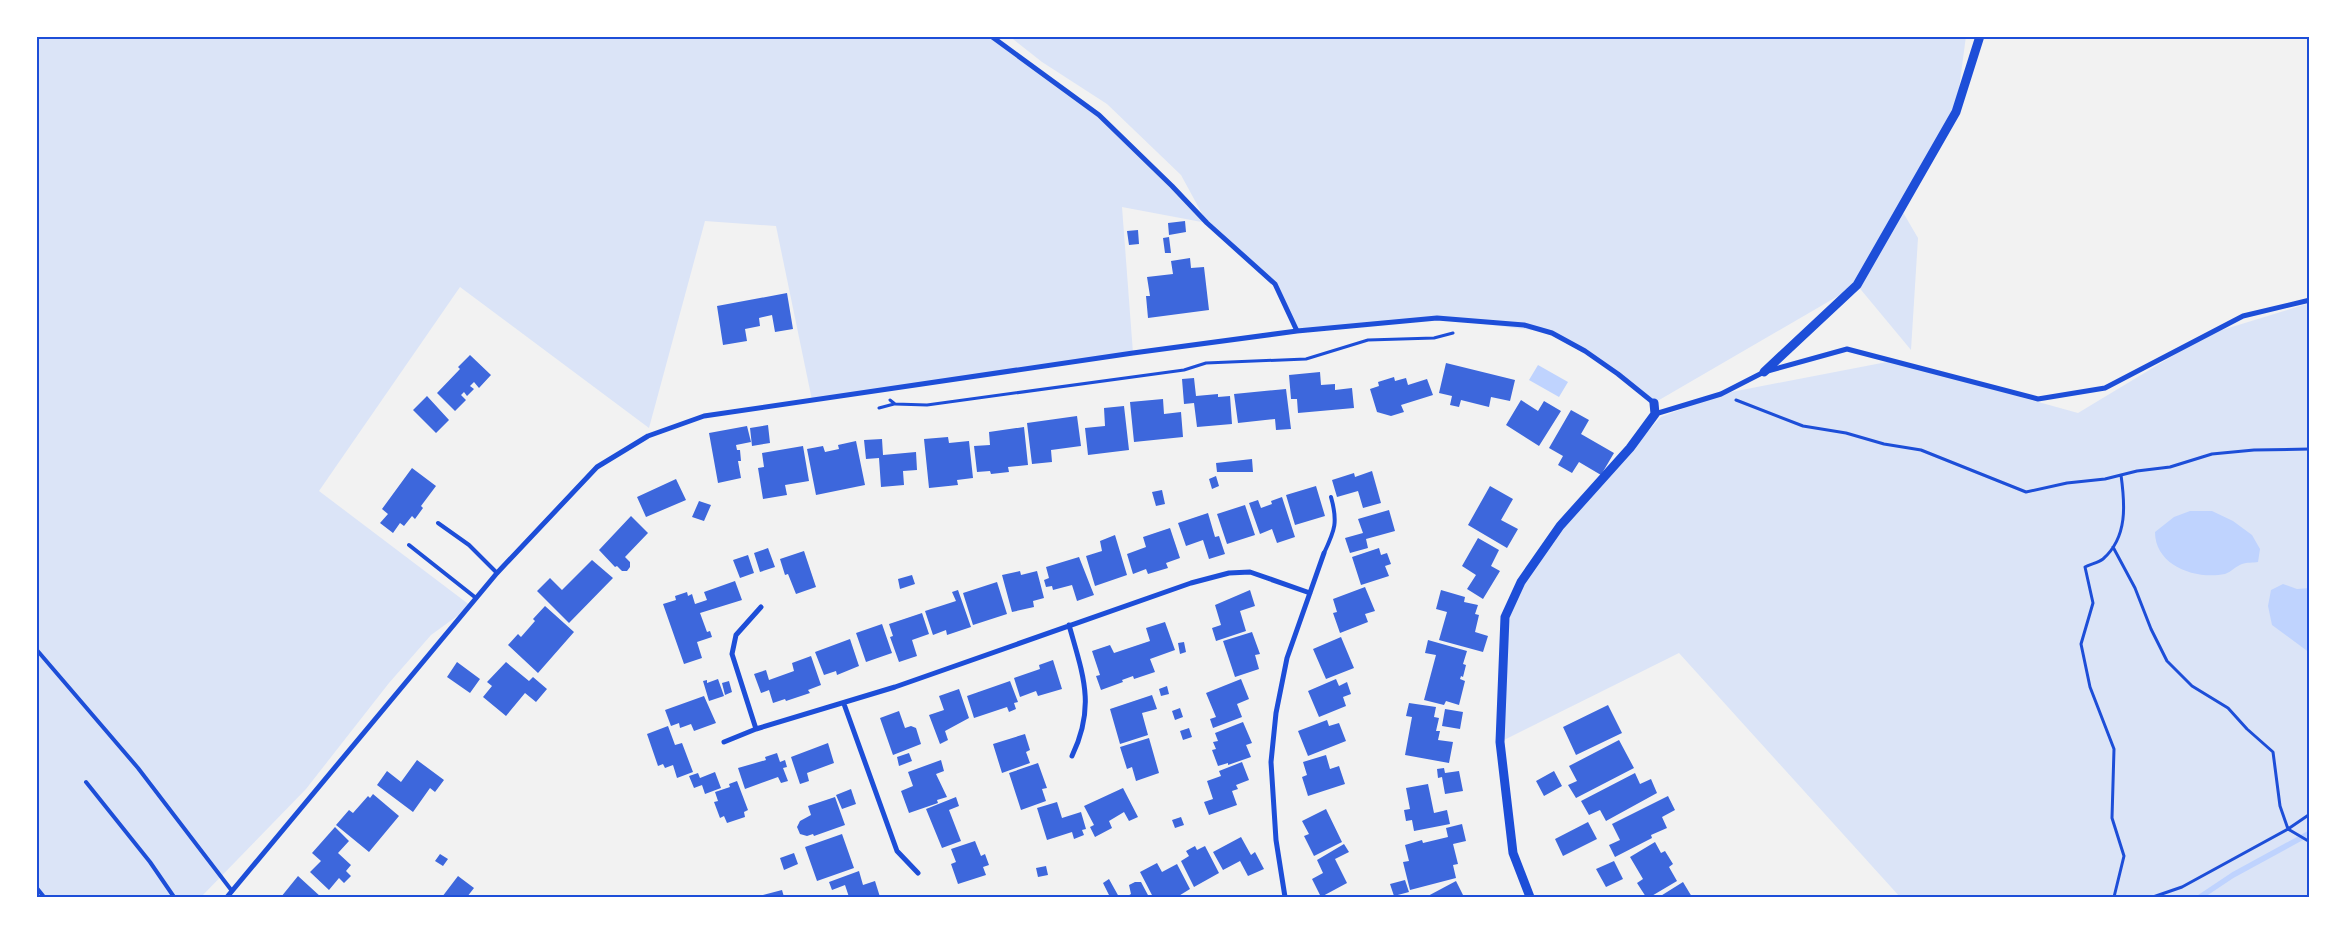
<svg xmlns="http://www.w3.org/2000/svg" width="2346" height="933" font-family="Raleway,sans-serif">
<rect width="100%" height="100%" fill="#f2f2f2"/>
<path fill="#dbe4f7" d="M36,36H991L1099,115L1206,221L1181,175L1107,104L1042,62L1009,36H1966L1956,112L1901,209L1918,238L1911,350L1857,285L1654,403L1618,374L1552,333L1437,318L1297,331L1275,284L1207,223L1122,207L1133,353L812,400L776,226L705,221L649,428L460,287L319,491L471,606L431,635L389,683L306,789L201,897H36Z
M2310,303V897H1900L1679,653L1500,742L1505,617L1521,582L1560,526L1661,417L1721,394L1892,361L2078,413L2209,334Z"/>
<path fill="#bfd3fe" d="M1538,365L1568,382L1559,397L1529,380Z
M2190,511H2212L2233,521L2252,535L2260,549L2258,562C2253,563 2247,562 2242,564C2236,566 2231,572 2225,574C2196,580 2155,566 2155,532L2174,517Z
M2283,584L2297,589L2310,588V653L2272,625L2268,606L2271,590Z"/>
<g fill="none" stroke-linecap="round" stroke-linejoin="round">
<path stroke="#bfd3fe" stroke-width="5.5" d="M2200,897L2233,875L2310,833"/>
</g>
<path fill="#3d67dc" d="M1185,221L1186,232L1169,235L1168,223Z
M1138,230L1139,244L1129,245L1127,231Z
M1169,237L1171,253H1165L1163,238Z
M1190,258L1191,268L1204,267L1209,310L1148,318L1146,296H1150L1147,277L1173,274L1171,261Z
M787,293L793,329L775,332L772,315L759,318L760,326L745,329L747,341L723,345L717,306Z
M470,355L491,375L479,388L474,382L470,386L474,389L467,396L464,392L461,395L466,400L455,411L437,393L460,369L458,367Z
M1446,363L1515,380L1510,401L1491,397L1489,407L1461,400L1459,407L1450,405L1452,396L1439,393Z
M1320,372L1321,385L1335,384V390L1352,388L1354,408L1298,413L1297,399H1291L1289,375Z
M1394,377L1395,381L1406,378L1408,385L1427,379L1433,395L1401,405L1404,412L1391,416L1377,412L1370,389L1379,386L1378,382Z
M1194,378L1196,396L1218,394V397L1230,396L1232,424L1197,427L1194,403L1184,404L1182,379Z
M1286,389L1291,429L1276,430L1275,419L1238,423L1234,394Z
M427,396L449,420L436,433L413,410Z
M1163,399L1164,414L1181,412L1183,437L1134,442L1130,402Z
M1521,400L1538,411L1544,401L1561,411L1539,446L1506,425Z
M1124,406L1129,450L1088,455L1085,428L1105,426L1104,408Z
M1571,410L1589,420L1581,434L1614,453L1601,475L1579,462L1572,473L1558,465L1563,456L1549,448Z
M1077,416L1081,446L1051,450L1052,462L1032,464L1027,423Z
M768,425L770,443L752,446L750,428Z
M747,426L751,442L736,445L737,450H740L741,461H738L741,478L718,483L709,433Z
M1024,427L1028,465L1008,467L1009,472L991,474L990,471L977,472L974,446L990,445L989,432Z
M948,437L949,443L969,441L973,478L957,480L958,485L929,488L924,439Z
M882,439L883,455L916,452L917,470L903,471L904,485L881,487L879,458L866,459L864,440Z
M856,441L865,485L816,495L807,449L823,446L825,452L839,449L838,445Z
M803,446L809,481L785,485L787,495L763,499L758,468L764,467L762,453Z
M1252,459L1253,472H1217L1216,463Z
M412,468L436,486L421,506L423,508L415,519L412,516L404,526L400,523L393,533L380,523L388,514L382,509Z
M1372,471L1381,503L1363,508L1358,491L1337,497L1332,480L1354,473L1355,477Z
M1216,476L1219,486L1212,489L1209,479Z
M676,479L686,500L646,517L637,497Z
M1316,486L1325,516L1295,525L1286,495Z
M1490,486L1513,499L1501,520L1518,529L1507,548L1468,525Z
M1162,490L1165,504L1156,506L1152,492Z
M1282,497L1295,537L1277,543L1272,529L1260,534L1249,503L1258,500L1261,508L1272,504L1271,501Z
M699,501L711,505L704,521L692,517Z
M1245,505L1255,535L1227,544L1217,514Z
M1389,510L1395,531L1366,539L1368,548L1350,553L1345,538L1363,533L1358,519Z
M1208,513L1215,537L1219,536L1225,554L1209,559L1203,540L1186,546L1178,523Z
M631,516L648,533L625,557L630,562V567L627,571H622L617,566L615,567L599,550Z
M1170,528L1180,558L1166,563L1168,568L1148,574L1146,569L1133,574L1127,554L1146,547L1143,537Z
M1115,535L1127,575L1095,586L1086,556L1102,551L1100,541Z
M1478,538L1499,550L1491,566L1500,571L1483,599L1467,589L1476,575L1462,566Z
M768,548L775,567L760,572L754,553Z
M1379,548L1381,555L1387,553L1391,564L1385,566L1389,576L1361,585L1352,557Z
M804,551L816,587L796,594L788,574L785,575L780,559Z
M748,555L754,573L740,578L733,560Z
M1079,557L1094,595L1077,601L1072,585L1053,590L1052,586L1046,587L1044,580L1049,578L1046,567Z
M592,560L613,578L569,623L537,591L550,578L562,590Z
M1020,571L1021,575L1037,571L1044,598L1033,601L1034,607L1012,612L1002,575Z
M912,575L915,584L900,589L898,579Z
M735,581L742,600L700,613L707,632L710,631L712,637L697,642L702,658L684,664L663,604L676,600L675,596L687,592L688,596L692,594L695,604L707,600L704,592Z
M997,582L1007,614L973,625L963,593Z
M1365,587L1375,611L1365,614L1368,622L1340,633L1333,613L1337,612L1333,599Z
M958,590L971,627L947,635L946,630L933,635L925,611L956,601L952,592Z
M1250,590L1255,606L1240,611L1246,631L1216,641L1212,628L1221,625L1215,605Z
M1441,590L1465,597L1464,602L1478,605L1475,614L1479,615L1475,632L1488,636L1483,652L1439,640L1447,612L1436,609Z
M545,606L574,632L538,673L508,645L518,634L521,637L535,621L533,619Z
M922,613L929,634L912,640L917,656L899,662L890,637L893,636L889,624Z
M1165,622L1175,650L1150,659L1155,672L1134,679L1133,676L1122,680L1123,682L1101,690L1096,676L1100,675L1092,651L1110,645L1114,653L1150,641L1146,628Z
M882,624L892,653L866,662L856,633Z
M1252,632L1260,654L1255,655L1259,669L1235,677L1223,641Z
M1341,637L1354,668L1326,679L1313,649Z
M850,639L859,666L837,675L836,671L824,675L815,652Z
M1428,640L1467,651L1463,664L1466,665L1463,677L1461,676L1460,679L1465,681L1459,705L1446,701L1444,705L1424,700L1436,655L1425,653Z
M1184,642L1186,652L1180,654L1178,643Z
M811,656L821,685L808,690L810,693L786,701L785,699L773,703L769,690L761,693L754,674L766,670L769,680L794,671L792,663Z
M1053,660L1062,689L1038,696L1036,691L1020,697L1014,678L1040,669L1039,665Z
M457,662L480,679L470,693L447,677Z
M506,662L529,681L533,677L547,689L536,702L525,693L506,716L483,697L492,686L487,682Z
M718,679L724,696L709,701L703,681L707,680V683Z
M1241,679L1249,699L1237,704L1242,717L1213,728L1210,719L1216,717L1206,693Z
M1336,679L1339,686L1347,682L1351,694L1343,697L1346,706L1319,717L1308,691Z
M729,681L732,692L725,695L722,683Z
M1010,681L1018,702L1014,703L1016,709L1009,712L1007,707L974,718L967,696Z
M1167,686L1169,694L1161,696L1159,689Z
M959,689L969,718L945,731L948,740L940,744L929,715L944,710L939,696Z
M1152,695L1157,709L1142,713L1148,735L1120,744L1110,709Z
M704,696L716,723L694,731L691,724L680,728L679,723L671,726L665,710Z
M1409,703L1436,707L1434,717L1439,718L1436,731H1440L1438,740L1453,742L1449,763L1405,755L1412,717L1406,716Z
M1608,705L1622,733L1576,755L1563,727Z
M1180,708L1183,717L1175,720L1172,711Z
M1445,709L1463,712L1460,729L1442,726Z
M899,711L905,728L911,726L916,728L921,744L893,755L880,718Z
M1327,720L1329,726L1339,723L1346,741L1308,756L1298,731Z
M1243,722L1252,743L1246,745L1251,757L1228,765V763L1218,766L1212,750L1216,749L1213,742L1218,741L1215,733Z
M668,726L675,745L682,743L693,772L677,778L673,765L665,768L663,764L658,766L647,734Z
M1189,728L1192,737L1183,740L1180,731Z
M1025,734L1030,750L1026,752L1030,763L1002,773L993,744Z
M1149,738L1159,773L1136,781L1132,767L1127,769L1120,747Z
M1619,740L1634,768L1576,798L1568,785L1577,781L1569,766Z
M828,743L834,763L807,773L809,781L800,784L791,757Z
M777,753L780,762L785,760L787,767L783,768L788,781L781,783L778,777L745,789L738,768L766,760L765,757Z
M909,753L912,761L899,766L897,757Z
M1326,755L1330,769L1339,766L1345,784L1308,796L1302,777L1307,775L1303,762Z
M417,760L444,780L435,792L430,788L413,812L377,785L387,771L401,782Z
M941,760L944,771L936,774L947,797L937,800L938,803L909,813L901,791L913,786L908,772Z
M1242,762L1249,780L1236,785L1238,789L1232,791L1237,805L1209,815L1204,802L1213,799L1207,781L1221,776L1219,771Z
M1038,763L1047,788L1042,789L1046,801L1021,810L1009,773Z
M1444,768L1445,773L1459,771L1463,791L1445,794L1442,777L1438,778L1437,769Z
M1554,771L1562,786L1544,796L1536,781Z
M715,772L721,788L705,794L702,785L694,788L689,776L698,773L700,778Z
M1635,773L1640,784L1651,779L1657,793L1606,821L1600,810L1589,815L1581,801Z
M737,781L748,810L744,812L745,817L727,823L724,816L720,818L714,802L718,801L715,792L730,787L729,784Z
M1428,784L1434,813L1447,810L1450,824L1414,831L1412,820L1406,821L1404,810L1410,809L1406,788Z
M1123,788L1138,817L1129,821L1124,812L1109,821L1112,828L1095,837L1090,827L1094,825L1084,806Z
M851,789L856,804L842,809L836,795Z
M373,794L399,816L369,852L336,825L349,810L353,813L368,796L370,798Z
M1668,796L1675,810L1662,817L1667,828L1651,835L1652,838L1615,857L1609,845L1620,840L1612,824Z
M835,797L845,825L814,836L813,834L807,836L800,834L797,827L800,821L811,815L808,806Z
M956,797L959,806L949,810L961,841L942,848L926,809Z
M1057,802L1062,818L1081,812L1086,829L1082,830L1084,835L1074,839L1072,832L1047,840L1037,808Z
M1326,809L1342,842L1314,856L1304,836L1309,834L1302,821Z
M1181,817L1184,825L1175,828L1172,820Z
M1588,822L1597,839L1563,856L1555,839Z
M1462,824L1466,841L1453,844L1458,864L1453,865L1456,878L1410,890L1403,862L1409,861L1405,845L1422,840L1423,843L1448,837L1446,828Z
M335,827L349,841L338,853L351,865L346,871L351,876L344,883L339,878L329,890L310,872L321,861L312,853Z
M842,834L854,868L817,881L805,847Z
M1241,837L1251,855L1255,852L1264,869L1248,876L1240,861L1223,870L1213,852Z
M975,841L981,856L985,854L989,865L983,867L986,875L958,884L951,864L956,862L951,849Z
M1655,842L1661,853L1665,851L1673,864L1669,867L1677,881L1650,897H1646L1637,883L1643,879L1630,857Z
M1344,844L1349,852L1335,859L1347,883L1321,897L1312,879L1323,873L1317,860Z
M1195,846L1197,850L1205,846L1219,873L1194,887L1181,861L1189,856L1186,851Z
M794,853L798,864L784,870L780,858Z
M440,854L448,859L443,866L435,861Z
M1614,861L1623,879L1606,887L1596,869Z
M1157,863L1162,872L1177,864L1190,889L1177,897H1153L1140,872Z
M1046,866L1048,875L1038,877L1036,868Z
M859,871L863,885L875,881L880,897H849L845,885L832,890L829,882Z
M298,876L321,897H281Z
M458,876L474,888L467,897H442Z
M1109,879L1119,897H1110L1103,883Z
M1405,880L1409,892L1394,896L1390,884Z
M1456,881L1464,897H1426Z
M1135,882H1141L1149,897H1126L1131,894L1129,885Z
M1683,882L1692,897H1659Z
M782,890L784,897H759V896Z"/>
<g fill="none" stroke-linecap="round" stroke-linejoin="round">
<path stroke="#1d4ed8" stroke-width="3" d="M890,400L895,404L927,405L1184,370L1206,363L1306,359L1368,340L1434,338L1453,333
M1736,400L1803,426L1846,433L1884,444L1921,450L2026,492L2067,483L2105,479L2137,471L2170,467L2212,454L2254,450L2310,449
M879,408L894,404
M2113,547L2135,588L2151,629L2167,661L2192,686L2228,708L2247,729L2273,752L2280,806L2288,829L2182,887L2153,897
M2310,814L2288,829L2310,842
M2114,897L2124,856L2112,818L2114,749L2090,687L2081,644L2093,603L2085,567C2090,564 2098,563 2103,559C2128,537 2125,504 2121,475"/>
<path stroke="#1d4ed8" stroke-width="4" d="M438,523L469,545L497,573
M409,545L476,598
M1324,553C1335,530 1338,522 1331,497
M36,649L138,768L232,891
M86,782L150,862L174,897
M36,887L44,897"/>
<path stroke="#1d4ed8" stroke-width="5" d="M991,36L1099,115L1172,186L1207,223L1275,284L1297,331
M1655,414L1721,394L1764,372L1847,349L2038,399L2105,388L2243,316L2310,300
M1069,625C1083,675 1096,706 1072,756
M844,704L897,851L918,873
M756,729L732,654L736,635L761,607
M724,742L756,729L895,687L1191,583L1229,573L1250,572L1310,593
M227,897L497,573L597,467L648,436L704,416L1133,353L1297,331L1437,318L1524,325L1552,333L1585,351L1618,374L1654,403
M1285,897L1276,840L1271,762L1276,713L1287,658L1324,553"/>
<path stroke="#1d4ed8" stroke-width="9" d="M1764,372L1857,285L1956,112L1980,36
M1530,897L1513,853L1500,742L1505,617L1521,582L1560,526L1630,448L1655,414L1654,403"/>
</g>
<rect width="2346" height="933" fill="none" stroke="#ffffff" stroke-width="75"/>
<rect x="38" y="38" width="2270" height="858" fill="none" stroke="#1d4ed8" stroke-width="2"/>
</svg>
